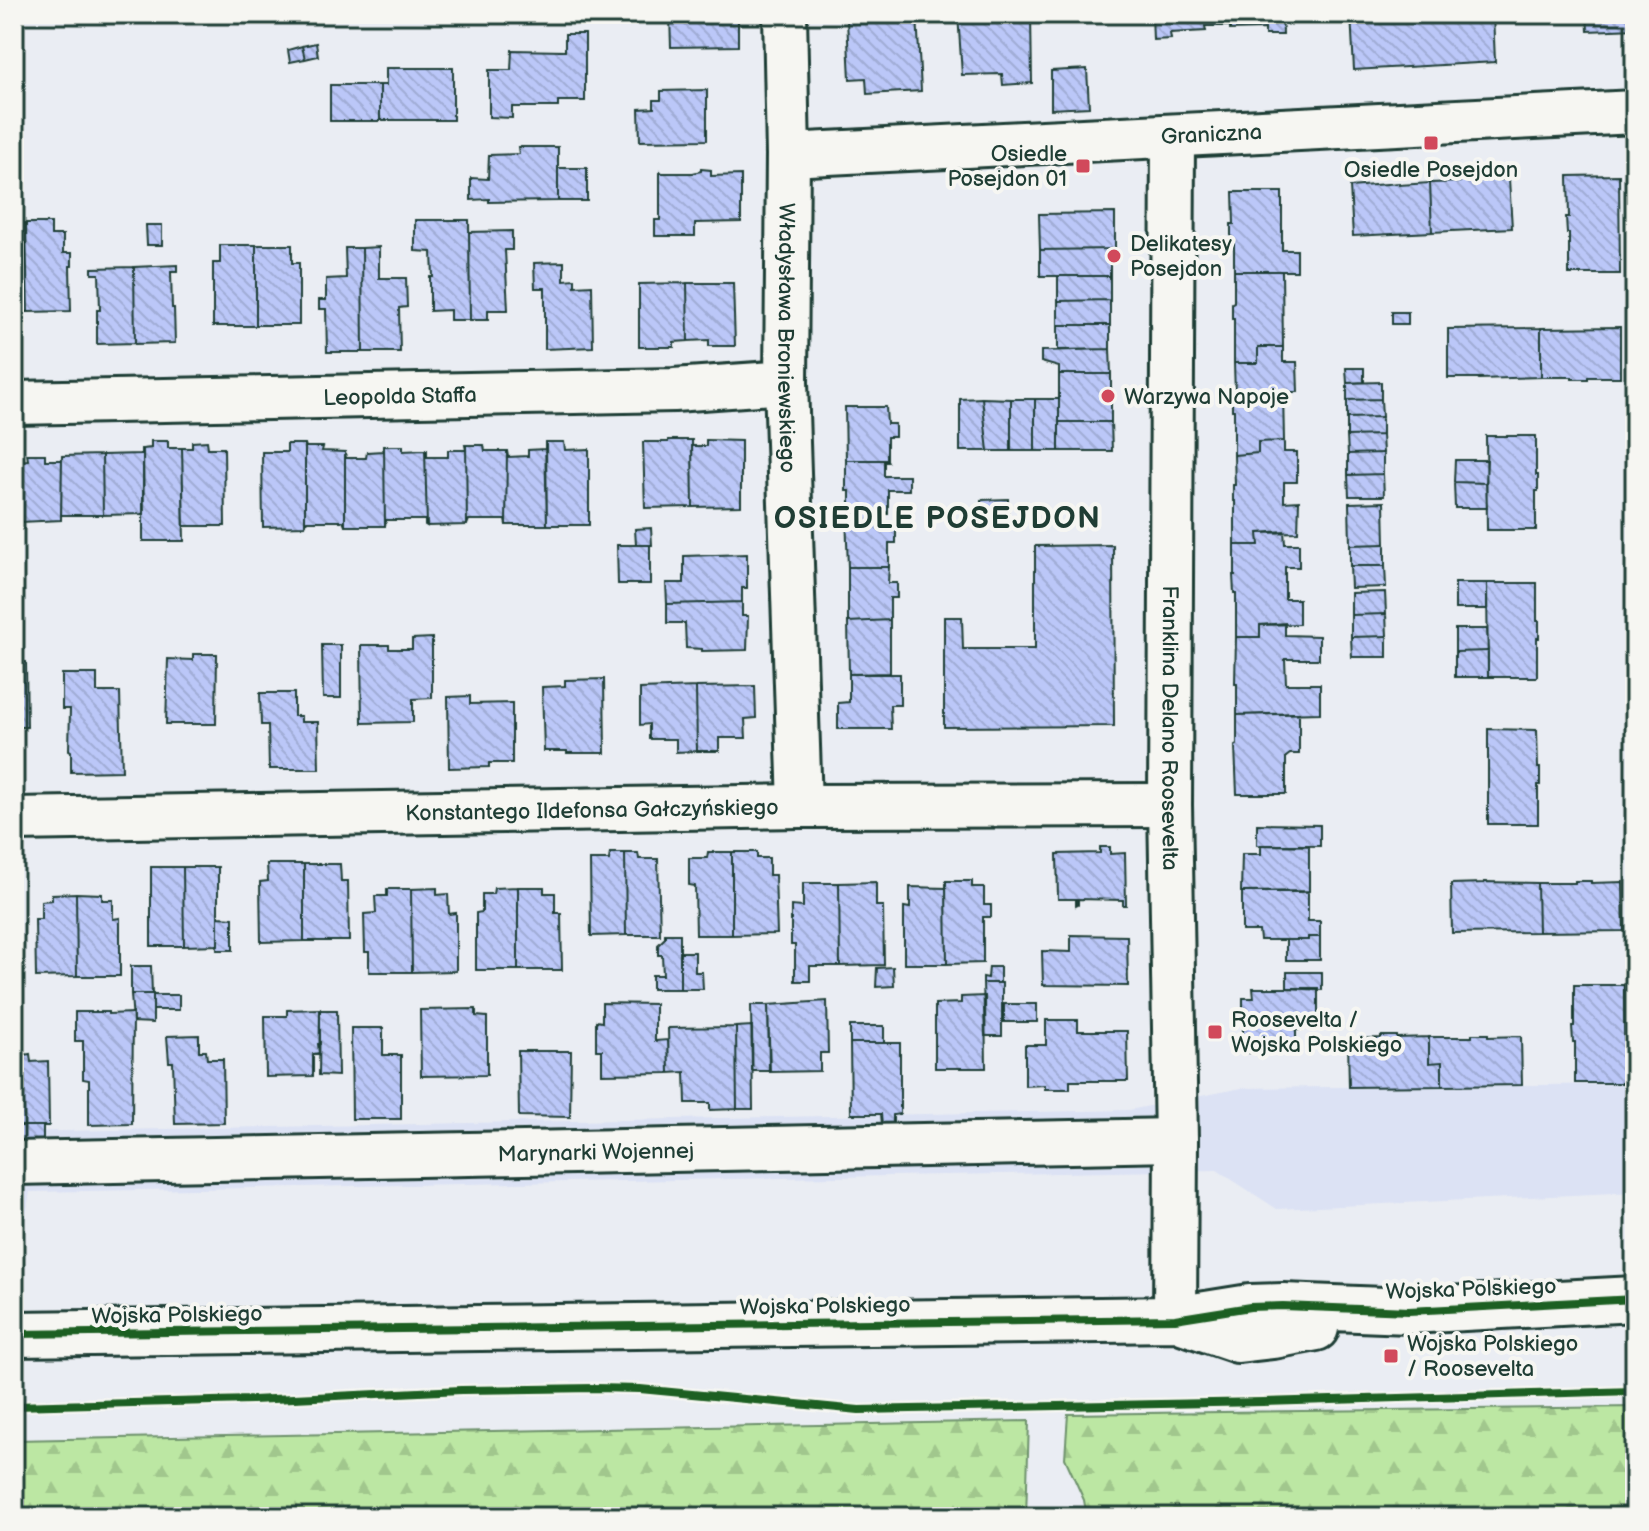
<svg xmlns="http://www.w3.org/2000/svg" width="1649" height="1531" font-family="'Balsamiq Sans',sans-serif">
<defs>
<pattern id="forest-firs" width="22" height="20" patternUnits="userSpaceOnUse" patternTransform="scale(2)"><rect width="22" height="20" fill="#bce7a3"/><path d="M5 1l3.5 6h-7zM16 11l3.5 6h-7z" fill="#a1c78d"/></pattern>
<pattern id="building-back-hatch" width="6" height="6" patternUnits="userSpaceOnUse" patternTransform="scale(2)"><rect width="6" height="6" fill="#bbc7f8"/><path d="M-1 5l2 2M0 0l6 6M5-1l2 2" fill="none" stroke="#a0acd5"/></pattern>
</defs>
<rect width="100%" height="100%" fill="#eaedf3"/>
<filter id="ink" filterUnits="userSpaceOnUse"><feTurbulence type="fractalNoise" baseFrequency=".0125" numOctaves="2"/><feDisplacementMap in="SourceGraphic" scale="16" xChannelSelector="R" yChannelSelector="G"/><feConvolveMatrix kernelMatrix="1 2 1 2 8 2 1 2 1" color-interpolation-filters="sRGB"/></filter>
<g filter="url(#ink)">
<path fill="#dce2f4" d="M1635,1084V1192L1277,1209L1217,1170L30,1192L22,1237L14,1238V1132L1129,1110L1242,1088Z"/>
<path fill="url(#forest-firs)" stroke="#6e926c" stroke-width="2" d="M1635,1407V1517H1087L1084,1500L1065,1458L1068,1414Z
M1029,1421L1026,1517H14V1440Z"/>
<path fill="url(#building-back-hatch)" stroke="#1f3d34" stroke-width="2" d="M738,14V46L671,47L670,15Z
M853,14H917L921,91L867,94L866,78L850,79L847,20H853Z
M958,14H1031L1032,83L1003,85L1002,74L962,75Z
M1152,14H1217L1218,26H1205L1206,31L1170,33L1171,39L1153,40Z
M1217,14H1282L1283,35H1265V29L1230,30V26H1218Z
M1351,14H1493L1495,62L1354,70Z
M1587,14H1635V29L1588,31Z
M565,34H585V101H558V107H512V118L489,117V70H511L512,50L565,51Z
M316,43L318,56L305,59L302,46Z
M302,46L305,59L290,62L288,50Z
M386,68H453V120H380V85H386Z
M1087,69L1089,107L1051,109V71Z
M330,85H380V121H330Z
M707,90V140L640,141L639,109L654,108V100H661V91Z
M518,147H558V201L489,202V199L471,200V178L488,179L489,155L519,154Z
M558,168H587V201H558Z
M701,169L711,170V176L741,175V222L695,223V236H655V220H660V171L662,173H693L701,171Z
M1619,175L1620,274H1569V233H1567L1566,217H1569L1568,176Z
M1460,179H1477V181L1509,179L1512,228L1432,232L1430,183L1460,182Z
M1399,183V185L1430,183L1432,232L1353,236L1350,187Z
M1233,192H1282V250H1297V271H1234V240H1231V224H1234Z
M1115,213V249L1040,250L1039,214Z
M415,220H469L470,320H450V310L430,311V277H433L432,252L415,251Z
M25,223H51V235H63V253H72V266H70L71,311L28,312Z
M14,224H26L28,312H14Z
M146,225H162V245H147Z
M512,231V250H505L508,310H488V320H470L469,232Z
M220,245H256V326H213V263H220Z
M256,245H292V263H299V325H256Z
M379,247V278H406L407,307L399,308L400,352H363L362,248Z
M345,248H362L363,352H327L326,309H319V300H326V279L346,278Z
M1115,249L1110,251V276H1040V250Z
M564,262V280L575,279V286L592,285L593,347L545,349V288H535L534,263Z
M177,265V272H171L172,308H174L175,343L135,344L134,267Z
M134,267L135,343L97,344V310H100L99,274H92V268Z
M1234,271H1282L1283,347H1258V363H1234V319H1232V303L1234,302Z
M1058,276H1110V300L1058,301Z
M687,283L688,341L674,342V347H639V284Z
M687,283H733L735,346H709V340L688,341Z
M1110,300V325H1058V301Z
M1392,312H1408V324H1392Z
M1058,325H1110V349L1058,350Z
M1620,327V377H1588V379H1572V377H1541V328Z
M1541,328V377L1480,379L1481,378H1448V329Z
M1258,347H1283V362H1297L1298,392H1283L1284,441L1258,442V453L1234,455V410H1232V393L1235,394L1234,363H1258Z
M1110,349L1111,374H1059V367L1041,362V351Z
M1346,368H1364V382L1347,383Z
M1059,374H1111V422H1059Z
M1381,382V399L1347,400V383Z
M982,398L1011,399V451H988Z
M982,398L988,451H960V399Z
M1011,399H1035V451H1011Z
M1035,399H1059V451H1035Z
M1381,399L1382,417L1347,418V400Z
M845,407H886L887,424H895V437H887V460H846Z
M1382,417V435L1347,436V418Z
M1059,422H1111L1112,451H1059Z
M1382,435L1383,453L1348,454L1347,436Z
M1486,436H1536V475H1538V491H1536V530H1487Z
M668,440H692L693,507L645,508L643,442H668Z
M706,440L741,441V506L693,507L692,446H706Z
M151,441H168V448H182L184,541H143V449L151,448Z
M207,441L208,448H224L225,526H184L182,448H192V442Z
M1284,441V452H1297V482H1284V502L1299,501L1298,532L1258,533L1259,545H1235V501H1233V485H1235L1234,455L1258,453V442Z
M545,442L547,525H506L507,451L508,457L528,456V450L545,449Z
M546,442H564L565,450L589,449V525H547Z
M287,444H305V526L263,527L262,452H287Z
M305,444L306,447H323L322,451L345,452V526L343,521H307L305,526Z
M465,445H466L467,525L427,526L425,450H427V457H448V450H466Z
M466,445H484L485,451H507L506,525L505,520H469L467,525Z
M384,446L385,526H345V452L346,458H366L367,452L383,451Z
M384,446H403V451L425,450L427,526L425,525V520H386L385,526Z
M141,449H143L144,514L103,515L102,455L141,454Z
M1383,453V474L1348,475V454Z
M27,454H45V460H62L61,520L21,522L20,461L28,460Z
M102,455L103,515H61L62,456Z
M846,460H887L888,462H884V476H909V490H888V512L846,515L850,513V491H846Z
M1455,460H1487L1486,483L1454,482Z
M14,461H20L21,522H14Z
M1383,474L1384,496H1349L1348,475Z
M1454,482L1486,483L1487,508H1455Z
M1008,499V526L981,527V500Z
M1384,502L1385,544L1350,545L1349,503Z
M888,512V514H884V528L896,527V543H889V567H848L846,515Z
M651,528L652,545H636L635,529Z
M1284,531L1285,544H1299V567H1285V599H1299V624L1260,625V637H1236V593H1234L1233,575H1235V545H1259L1258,533Z
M1385,544V566H1350V545Z
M617,545H650V584H618Z
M1113,545L1114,726L944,727V617H962L963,649H1035V546Z
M747,554V588H742V602L667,604L666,583H684V556Z
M1350,566H1385L1386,587L1351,588Z
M848,567H889L888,583H897V598H890V620L848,622Z
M1455,583H1487V609H1455Z
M1487,583H1537V621H1539V638H1537V677H1488Z
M1385,592L1386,614L1351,615V593Z
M742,602V616H748L747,650L702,651V649L686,648L685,623H667V604Z
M1386,614L1387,636L1351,637V615Z
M890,620V673L849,674L848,622Z
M1285,623V635L1319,636V659H1285L1286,684H1320V713L1237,715V684H1235L1236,637H1260V625Z
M1455,629H1487L1488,651L1455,652Z
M1387,636V657H1352L1351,637Z
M432,638V698L413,699V722L362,723L361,645H389V649H412V639Z
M322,645H341V698H323Z
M1488,651V677H1455V652Z
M193,654H217L216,724H166L168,659L193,660Z
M14,662H26L27,727H14Z
M62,674H97V692H120L122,771L71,772V751L69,750L70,709H62Z
M849,674H900V705H890L891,729H838V703L849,702Z
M604,679L605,753H567V751H544L542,687L565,686V680Z
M755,686L756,718L745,719L746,738H719V751H697L696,687Z
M696,687L697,751L676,752V739H649V724L640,725V689Z
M260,693H294V716H301V722H318L319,769H269L268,725H261Z
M470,696V704L512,703V763H489V767L449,768L448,697Z
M1299,713V754H1290L1286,757V794H1237L1235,746L1237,745V715Z
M1488,729L1537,730L1538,768H1540V785H1538V824H1488Z
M1257,824L1320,825V846L1257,845Z
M1261,845H1309V891L1241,892L1242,854H1261Z
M1100,847H1110V854L1125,853L1126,905H1123V900L1078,899V905L1076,906V899H1058L1057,854L1100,853Z
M708,852H732V935H696L695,886L689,885V858H707Z
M732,852H757V858H769V875H775L777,934L732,935Z
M610,853H625L626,935L591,936L590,860H609Z
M625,853H638L639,859H658L660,935H626Z
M267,864H304V941L261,942L260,882L268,881Z
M304,864H340L341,881H348L349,941H304Z
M151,867H183L184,946H151Z
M183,867H218V945L184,946Z
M946,881H972V887H984V905H991V917H983V963L947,964Z
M1575,881H1591V883L1623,882L1624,931L1538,932L1537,883H1575Z
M876,882V906H883L884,965L840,966L839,883Z
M1484,882L1537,883L1538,932L1452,933L1451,884L1484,883Z
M803,883H839L840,966H810V981H795V945H791V906L803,907Z
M518,887H544V893H555V913H561L562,970H518Z
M518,887V970H476V913L482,912V894H493L494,888Z
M910,887L946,888L947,964H904V907L910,908Z
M437,888V895L448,894L449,914L456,913V971L412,972L411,889Z
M387,889H411L412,972H369V952H365L364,914L376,913L375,896H387Z
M1242,892H1308V921H1320V937H1308V940H1260L1259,931H1242Z
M76,893L102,894V900H113V919L120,918V976H77Z
M76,893L77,976L36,977L35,919H41V901L52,900V894Z
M218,917L233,918V950H217V945H218Z
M14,919H18V956H14V978Z
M665,934H680V989H652V975H663L662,955H658V945L665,938Z
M1071,935L1127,936L1128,986L1043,985L1042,951L1071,952Z
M1308,937H1320V960H1286V940H1308Z
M680,952H695V972H702L703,989H680Z
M131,966H151L152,994H131Z
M893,967L894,986L876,987L877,968Z
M989,967H1000V983H983V977L988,978Z
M1287,972H1322V990L1287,988Z
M983,983H1002V1036H985Z
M1574,985H1624L1625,1083H1575V1042H1573L1572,1026H1574Z
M1253,988H1318V1018L1302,1017V1030H1296V1053H1243V998H1254Z
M131,994H153V1023L133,1022Z
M153,995H179V1010H153Z
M985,996L986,1068H935V1004L961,1003V997Z
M827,1001L828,1053H820V1071L770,1072L768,1005Z
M602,1003L655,1004V1041L668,1040L669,1073L602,1074V1050H596V1021L602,1022Z
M1004,1004H1037V1022H1004Z
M751,1005H768L769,1071H752Z
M320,1009V1044H318L319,1053L313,1054V1076L266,1077L265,1016H287V1010Z
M476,1009V1016L487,1017V1075L421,1076L420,1010Z
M320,1010H337L338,1076L319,1075Z
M75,1012H108V1014L133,1013L132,1124L89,1125V1080L83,1079V1041H75Z
M1046,1020H1078V1031H1127L1128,1081H1070V1089H1045V1085L1025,1086V1045H1046Z
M752,1026L753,1109H737L736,1027Z
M850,1026H884V1043H850Z
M736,1027L737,1109L710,1110V1103H686L685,1072L669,1073L668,1028Z
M351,1028H383V1055H401V1119H352Z
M1472,1034H1488V1037L1521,1036L1522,1085L1442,1086V1062L1429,1063V1037H1472Z
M199,1035V1051H206L207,1059H223L224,1123L175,1124L173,1062H169L167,1036Z
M14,1036H23L24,1055L30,1054L31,1062L48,1061L49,1126H14Z
M1381,1036H1397V1038L1429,1037V1063L1442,1062V1086L1349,1087L1348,1039L1381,1038Z
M850,1043H900V1114L893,1115V1123L882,1124L881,1114H851Z
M518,1051H571L570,1117L519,1116Z
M14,1126H43V1147H14Z"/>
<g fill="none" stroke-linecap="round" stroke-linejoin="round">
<defs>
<g id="street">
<path id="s1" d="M785,14L788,155L786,382L800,806"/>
<path id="s2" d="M1173,136L1170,805L1176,1140L1175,1319"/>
<path id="s3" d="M788,155L1635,112"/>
<path id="s4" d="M14,403L674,390L786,382"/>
<path id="s5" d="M14,819L800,806L1170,805"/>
<path id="s6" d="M14,1163L1176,1140"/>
</g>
<path id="secondary" d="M1185,1322L1238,1340L1273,1336L1316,1328
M14,1334L1175,1319L1250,1307L1283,1306L1409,1311L1635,1299"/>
</defs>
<use href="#street" stroke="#1f3d34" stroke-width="48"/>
<use href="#secondary" stroke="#1f3d34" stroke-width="50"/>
<use href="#street" stroke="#f6f6f2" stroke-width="42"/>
<use href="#secondary" stroke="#f6f6f2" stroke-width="44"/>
<defs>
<path id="cycleway" d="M14,1334L1175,1319L1250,1307L1283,1306L1409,1311L1635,1299
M14,1406L252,1400L461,1390L595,1388L640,1389L859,1410L1263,1402L1635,1391"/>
</defs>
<use href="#cycleway" stroke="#f6f6f2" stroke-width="13"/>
<use href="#cycleway" stroke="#1b5e20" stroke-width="8"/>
</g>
</g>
<g fill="#d1495b" stroke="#f6f6f2" stroke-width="3">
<rect x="1423" y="135" width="16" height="16" rx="4"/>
<rect x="1075" y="158" width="16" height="16" rx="4"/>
<circle cx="1114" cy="256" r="8"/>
<circle cx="1108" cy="396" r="8"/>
<rect x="1207" y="1024" width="16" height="16" rx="4"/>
<rect x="1383" y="1348" width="16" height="16" rx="4"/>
</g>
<g text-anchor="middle" stroke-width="8" stroke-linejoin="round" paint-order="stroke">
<g font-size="22" fill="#1f3d34" stroke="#f6f6f2">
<text dy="8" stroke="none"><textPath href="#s3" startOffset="424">Graniczna</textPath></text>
<text dy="8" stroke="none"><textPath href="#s1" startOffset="324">Władysława Broniewskiego</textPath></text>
<text dy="8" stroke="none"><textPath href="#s4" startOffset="386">Leopolda Staffa</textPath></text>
<text dy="8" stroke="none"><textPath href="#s2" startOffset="592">Franklina Delano Roosevelta</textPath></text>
<text dy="8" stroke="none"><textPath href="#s5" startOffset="578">Konstantego Ildefonsa Gałczyńskiego</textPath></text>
<text dy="8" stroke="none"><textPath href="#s6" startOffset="582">Marynarki Wojennej</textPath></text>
<text transform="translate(1471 1288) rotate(-2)" y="8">Wojska Polskiego</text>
<text transform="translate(825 1305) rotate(-1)" y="8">Wojska Polskiego</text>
<text transform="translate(177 1314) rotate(-1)" y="8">Wojska Polskiego</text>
</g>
<g font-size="22" fill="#1f3d34" stroke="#f6f6f2" text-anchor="start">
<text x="1067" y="161" text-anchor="end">Osiedle<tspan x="1067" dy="25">Posejdon 01</tspan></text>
<text x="1431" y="177" text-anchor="middle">Osiedle Posejdon</text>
<text x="1130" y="251">Delikatesy<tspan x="1130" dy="25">Posejdon</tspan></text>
<text x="1124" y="404">Warzywa Napoje</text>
<text x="1231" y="1027">Roosevelta /<tspan x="1231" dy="25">Wojska Polskiego</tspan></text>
<text x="1407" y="1351">Wojska Polskiego<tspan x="1407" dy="25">/ Roosevelta</tspan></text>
</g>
<g font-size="30" font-weight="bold" letter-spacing="2" fill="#1f3d34" stroke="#f6f6f2">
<text x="938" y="528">OSIEDLE POSEJDON</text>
</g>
</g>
<rect width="1649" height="1531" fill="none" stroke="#f6f6f2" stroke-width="48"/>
<rect x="24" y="24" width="1601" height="1483" fill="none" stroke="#1f3d34" stroke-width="3" filter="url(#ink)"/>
</svg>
